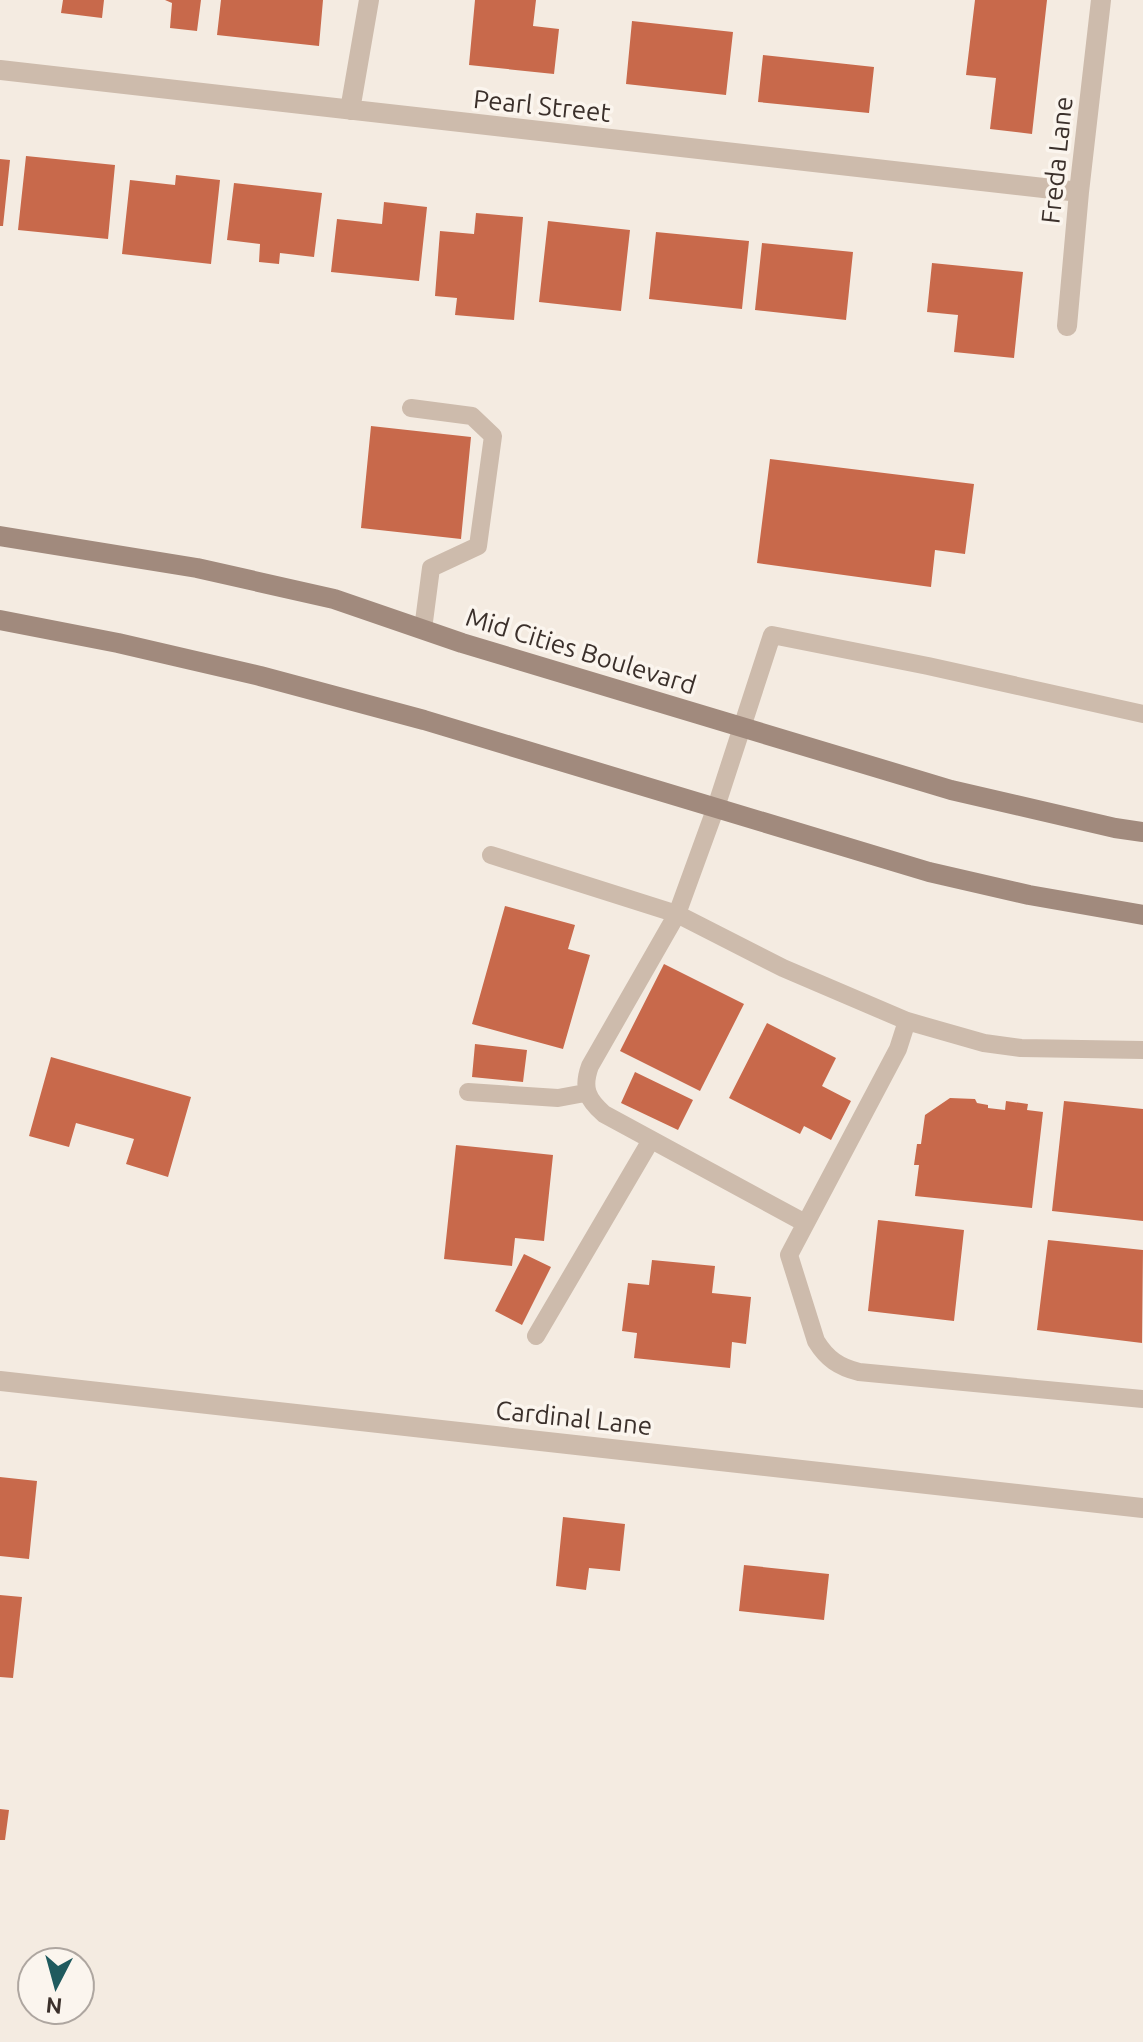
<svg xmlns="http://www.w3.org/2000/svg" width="1143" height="2042" font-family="Ubuntu,sans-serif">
<rect width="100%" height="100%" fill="#f4ebe1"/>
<path fill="#c8694b" d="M63,0H104L102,18L61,13Z
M165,0H201L197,31L170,28L172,3Z
M221,0H323L319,46L217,35Z
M475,0H536L533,26L559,29L554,74L469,65Z
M975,0H1047L1032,134L990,129L996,78L966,75Z
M632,21L733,32L726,95L626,84Z
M763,55L874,67L869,113L758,102Z
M26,156L115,165L108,239L18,230Z
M0,159L10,160L3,226H0Z
M176,175L220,180L211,264L122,254L130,180L175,185Z
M234,183L322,193L314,257L280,253L279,264L259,262L260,244L227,240Z
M384,202L427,207L419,281L331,272L337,219L382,224Z
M476,213L523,217L514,320L455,315L457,298L435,296L440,231L474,234Z
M548,221L630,230L621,311L539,302Z
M656,232L749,241L742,309L649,299Z
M762,243L853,252L846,320L755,310Z
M932,263L1023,272L1014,358L954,352L958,315L927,312Z
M371,426L471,437L461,539L361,528Z
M770,459L974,484L965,554L935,550L931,587L757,563Z
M505,906L575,925L568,949L590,955L563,1049L472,1024Z
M664,964L744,1004L700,1091L620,1051Z
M767,1023L836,1058L822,1086L851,1101L831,1140L804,1126L800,1134L729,1098Z
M475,1044L527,1050L523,1082L472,1077Z
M51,1057L191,1097L168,1177L126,1164L134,1139L76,1123L69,1147L29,1136Z
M635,1072L693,1100L678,1130L621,1103Z
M950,1098L975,1099L977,1103L988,1105V1108L1005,1110L1006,1101L1028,1104L1027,1110L1043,1112L1032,1208L915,1196L919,1165H914L917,1144H921L925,1115Z
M1064,1101L1143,1109V1221L1052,1211Z
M456,1145L553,1155L544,1241L515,1238L512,1266L444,1259Z
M878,1220L964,1230L954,1321L868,1311Z
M1048,1240L1143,1250L1142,1343L1037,1330Z
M524,1254L551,1267L522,1325L495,1311Z
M652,1260L715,1266L712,1293L751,1297L746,1344L732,1342L730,1368L634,1358L637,1333L622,1331L628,1283L649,1285Z
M0,1477L37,1481L29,1559L0,1556Z
M563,1517L625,1524L620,1571L589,1568L586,1590L556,1586Z
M744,1565L829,1574L824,1620L739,1611Z
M0,1595L22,1597L13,1678L0,1677Z
M0,1809L9,1810L5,1840H0Z"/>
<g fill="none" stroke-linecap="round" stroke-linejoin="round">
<path stroke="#cdbbac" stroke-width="18" d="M411,408L472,416L493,436L478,546L431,568L423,629
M491,855L677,914L783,968L907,1021L984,1043L1021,1048L1143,1050
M907,1021L898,1049L789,1255L816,1341C827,1359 839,1367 859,1372L1143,1399
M468,1092L558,1098L585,1093
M805,1223L604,1114C587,1099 582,1088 590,1066L677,914L716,807L772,635L928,666L1143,714
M536,1336L651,1140"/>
<path stroke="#cdbbac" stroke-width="20" d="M0,70L1079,192
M350,110L369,0
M1067,326L1079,192L1101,0"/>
<path stroke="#cdbbac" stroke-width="20" d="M0,1381L1143,1508"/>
<path stroke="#a18a7d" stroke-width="20" d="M0,536L197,568L334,599L462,643L951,790L1115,828L1143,832
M0,620L118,643L260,676L424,720L929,872L1029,895L1143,915"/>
</g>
<g text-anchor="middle" stroke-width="7" stroke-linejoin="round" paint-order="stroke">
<g font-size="26" fill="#3b302b" stroke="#fbf5ee">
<text transform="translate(542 106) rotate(6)" y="9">Pearl Street</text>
<text transform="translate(1057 160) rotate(-84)" y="9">Freda Lane</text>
<text transform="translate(581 651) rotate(17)" y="9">Mid Cities Boulevard</text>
<text transform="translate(574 1418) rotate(6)" y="9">Cardinal Lane</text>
</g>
</g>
<g transform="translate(56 1986) rotate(186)"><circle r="38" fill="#fbf5ee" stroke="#aea6a0" stroke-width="2"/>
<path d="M0-6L14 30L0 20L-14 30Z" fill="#1f5a5e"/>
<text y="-12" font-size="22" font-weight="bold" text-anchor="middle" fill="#3b302b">N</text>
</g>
</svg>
